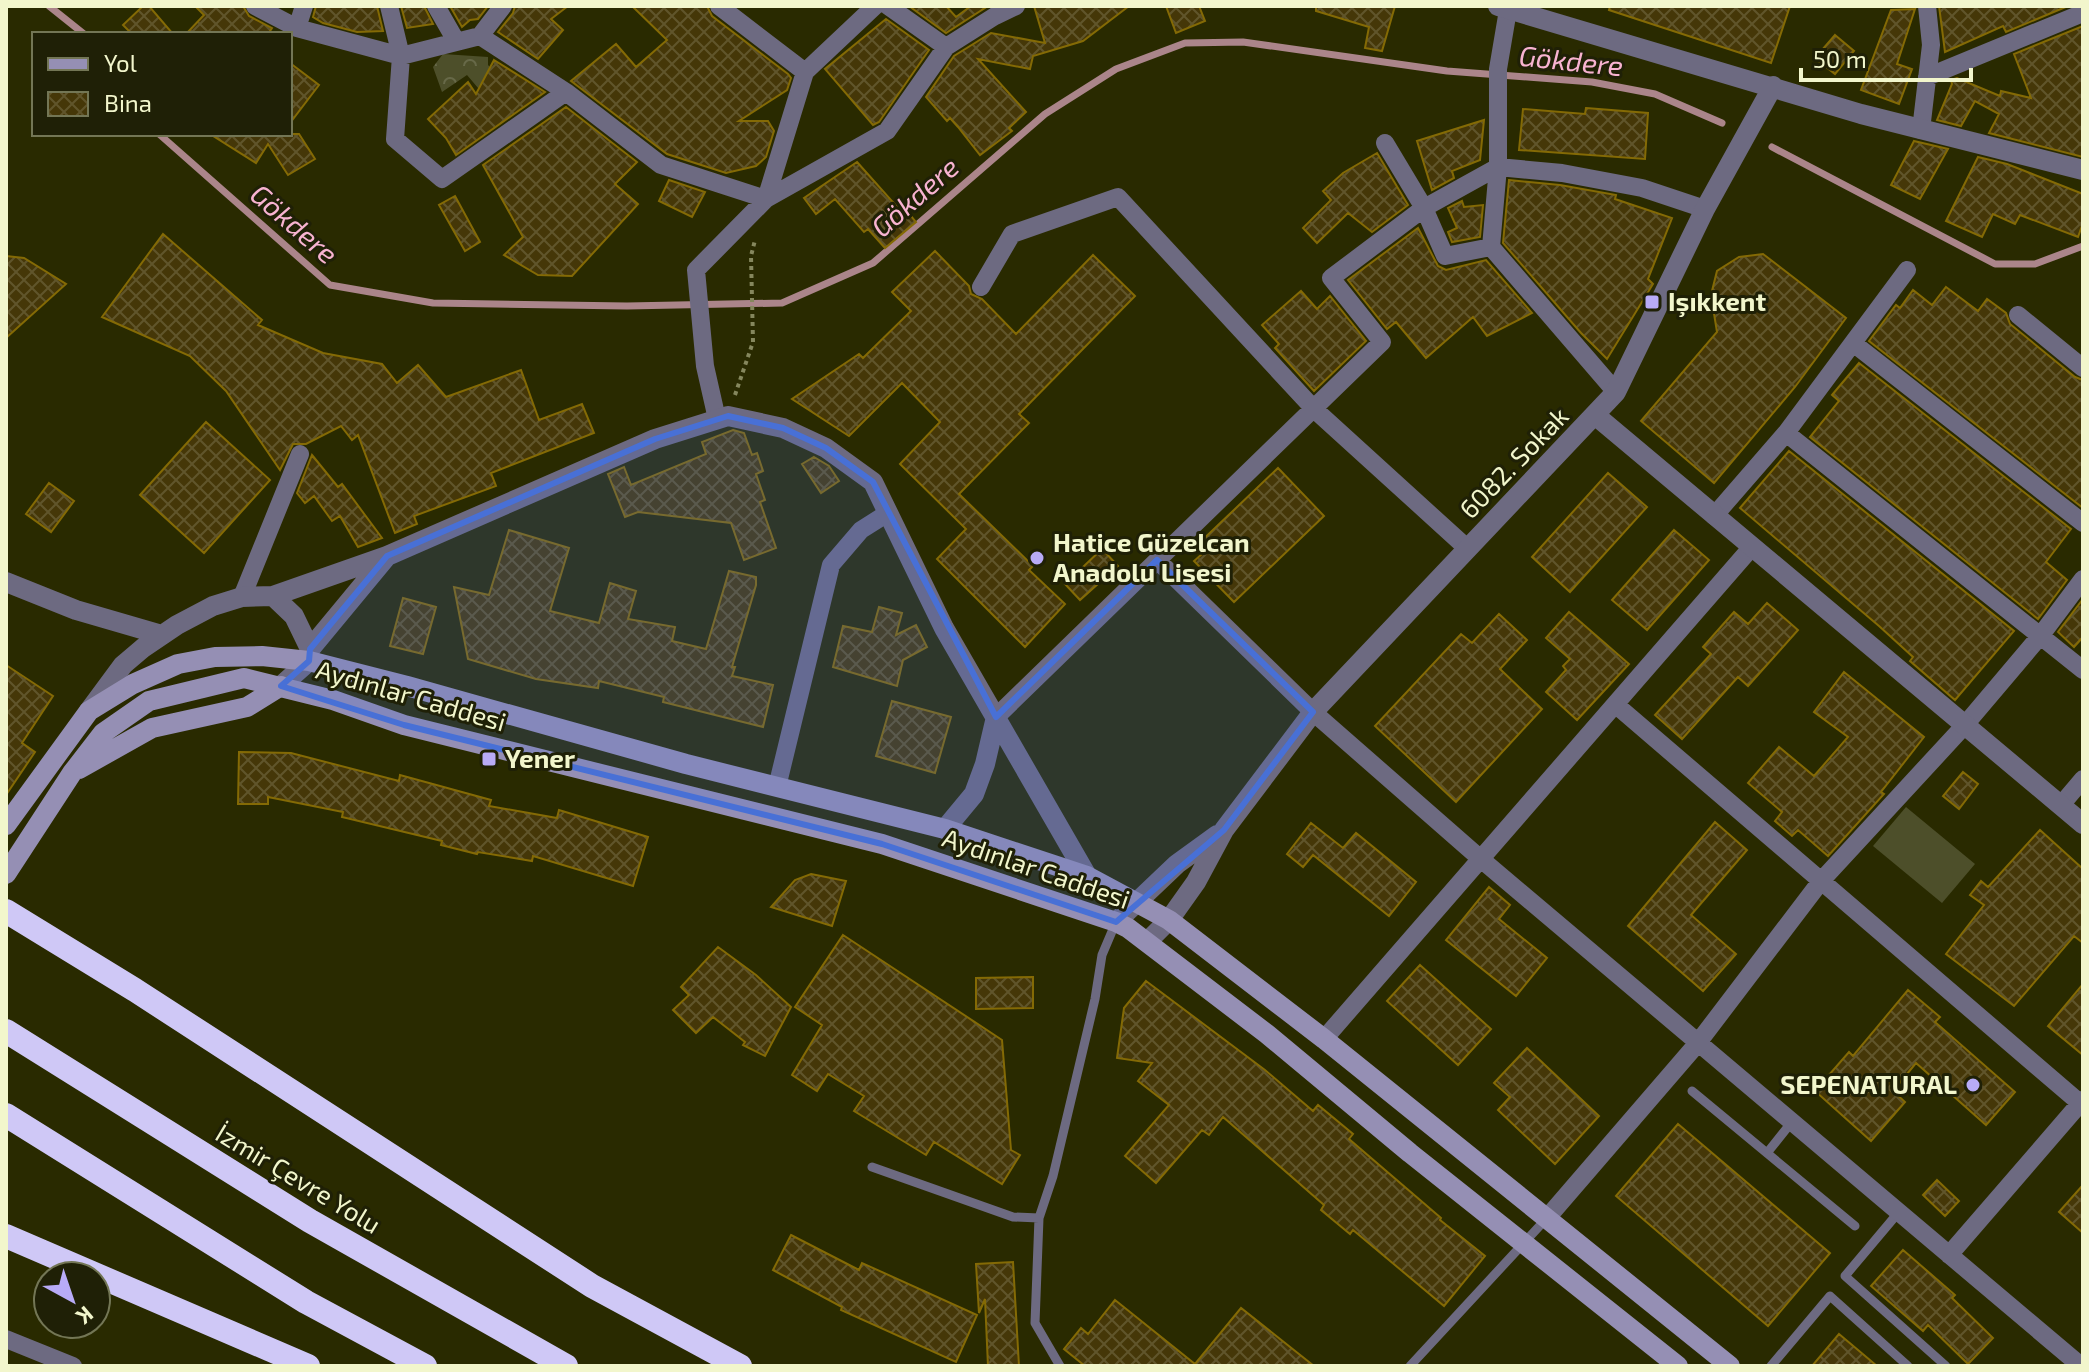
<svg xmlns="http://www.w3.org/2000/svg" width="2089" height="1372" font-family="'Exo 2',sans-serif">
<defs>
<pattern id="forest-crowns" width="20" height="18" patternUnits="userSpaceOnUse" patternTransform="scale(2)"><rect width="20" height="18" fill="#4d4f2a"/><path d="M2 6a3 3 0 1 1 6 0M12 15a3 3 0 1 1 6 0" fill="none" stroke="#676948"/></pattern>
<pattern id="building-cross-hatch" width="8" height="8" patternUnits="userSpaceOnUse" patternTransform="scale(2)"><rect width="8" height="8" fill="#453708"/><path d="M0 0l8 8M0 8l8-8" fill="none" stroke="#60552b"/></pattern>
</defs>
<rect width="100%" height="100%" fill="#292a00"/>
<path fill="url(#forest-crowns)" d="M443,54L488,57V65L508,87L490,102L467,75L442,92L433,67Z"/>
<path fill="#4d4f2a" d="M1906,807L1975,864L1942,903L1873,846Z"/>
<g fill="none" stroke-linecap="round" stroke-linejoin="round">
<path stroke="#ab858a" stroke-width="7" d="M49,6L84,34
M159,134L330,285L433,303L627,306L782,303L873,263L1045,114L1116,69L1185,43L1243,42L1447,71L1592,82L1655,94L1722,123
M1772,147L1995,264H2035L2083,246"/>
</g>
<path fill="url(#building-cross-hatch)" stroke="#846a05" stroke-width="2" d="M143,6H149L173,34H132L123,25Z
M195,6H243L249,16L272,28L268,34H186L204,15Z
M316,6H377L383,31L357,32L323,23L313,17Z
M401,6H424L433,24L407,28Z
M450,6H488L478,19L470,20L462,27Z
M515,6H568L551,19L563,30L538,59L498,32L513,13Z
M632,6H707L712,16L788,74L791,78L787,90L739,121H768L774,131L766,157L756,166L726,173L667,154L571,81L616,44L636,67L667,40Z
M909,6H946L956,17L971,6H988L946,33Z
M1034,6H1129L1083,41L1033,56L1030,69L978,59L1026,112L1009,128L1012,131L980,155L958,127L950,118L947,121L926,97L954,56L991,33L1045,43Z
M1166,6H1199L1205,21L1176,33Z
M1316,6H1395L1382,51L1365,48L1369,27L1316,11Z
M1610,6H1790L1771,63L1609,10Z
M1939,6H2068L2006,32L2003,26L1945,52Z
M1915,9L1897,64L1912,69L1899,104L1861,90L1891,10Z
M886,19L929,50L879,122L873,125L825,69Z
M2083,26V157L1989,133L1999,114L1975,101L1961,126L1937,120L1952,84L1951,80L1957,78L2000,96L2001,91L2031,98L2014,54Z
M1835,35L1854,51L1835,74L1815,58Z
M494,60L545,92L456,155L446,138L428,119L468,82L476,94Z
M290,63L319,85L290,123Z
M566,107L637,162L615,184L638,204L572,276L538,275L504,255L523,237L483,165Z
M1586,108L1648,113L1645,159L1519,150L1523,109L1585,114Z
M1484,120L1480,160L1452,171L1454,178L1432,190L1417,141Z
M210,134H299L315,159L288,175L268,144L256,163Z
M1914,141L1948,149L1920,199L1891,185Z
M1377,153L1408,205L1372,232L1348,213L1317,243L1303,228L1331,200L1323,191L1343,173Z
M1978,157L2007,164L2083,194V223L2078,237L2020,215L2015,224L1993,214L1982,237L1946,221Z
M857,162L898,208L902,205L916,222L885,248L868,229L864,232L835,199L816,214L804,198Z
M669,180L705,192L692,217L659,201Z
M1509,180L1560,185L1616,195L1615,199L1672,218L1648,279L1653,284L1607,359L1581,333L1503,243Z
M455,196L480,242L465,251L439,205Z
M1462,201L1464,207L1483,205L1480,237L1452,242L1448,232L1457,228L1448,208Z
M1418,228L1438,266L1446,270L1486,260L1532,313L1487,336L1473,317L1426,358L1396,322L1387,329L1348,280Z
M163,234L262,320L258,325L323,353L382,364L397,383L418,365L446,397L521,370L539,420L582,404L594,433L491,473L496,486L414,516L417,524L395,533L358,435L352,440L341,426L306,444H293L280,470L226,391L190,356L102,317Z
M935,251L969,286L971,294L982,299L1016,334L1093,255L1135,296L1019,414L1029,423L959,494L1033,566L1029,570L1065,604L1025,647L937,559L966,529L900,464L940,422L902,383L849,436L792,399L859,354L863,358L911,311L892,292Z
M1763,254L1846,318L1795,387L1714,483L1641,421L1717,332L1711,295L1717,271L1739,257Z
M6,256L24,258L66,284L6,338Z
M1946,287L1978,311L1987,299L2006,313L2010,324L2075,377L2083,380V508L1869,341L1896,305L1900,308L1913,290L1932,305Z
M1301,291L1317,309L1330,296L1366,341L1314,391L1275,348L1279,344L1262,325Z
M1859,363L2071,529L2046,562L2067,580L2038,619L1810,437L1839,401L1832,395Z
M206,422L270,480L204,553L140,495Z
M733,430L744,433L752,455L757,453L763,471L756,474L765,500L760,502L776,548L744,560L731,523L638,512L625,517L608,474L624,467L631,485L706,454L702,442Z
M1789,451L2014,631L1955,700L1910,661L1913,657L1879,626L1740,508Z
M312,455L338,487L342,484L382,538L358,547L340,516L332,521L314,496L305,503L297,493Z
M814,457L829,466L839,481L821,493L802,464Z
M1278,468L1324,516L1234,602L1194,561L1202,554L1195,547Z
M1608,473L1647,507L1570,592L1532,557Z
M49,483L74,501L51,532L26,514Z
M509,530L569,548L550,611L599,623L610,583L636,591L628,619L675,627L672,641L706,649L729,571L756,577V585L732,667H735L732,676L773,685L763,727L663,702L664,697L599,681L598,688L536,679L468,659L454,587L489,595Z
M1674,530L1709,560L1647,630L1612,600Z
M1102,549L1118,566L1080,600L1065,584Z
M403,598L436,607L423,654L390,646Z
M2083,599V637L2074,647L2058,632Z
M1767,603L1798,630L1748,686L1738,677L1682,739L1655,715L1711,654L1703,647L1734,612L1748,624Z
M879,607L902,613L896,635L916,625L927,647L903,660L897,686L833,667L843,626L872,632Z
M1569,612L1629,664L1577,720L1546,692L1566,670L1563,666L1570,659L1546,638Z
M1499,614L1527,640L1500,669L1542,709L1456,802L1375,726L1461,634L1472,643Z
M6,665L53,696L22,743L35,752L6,795Z
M1844,672L1924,737L1881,792L1884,794L1828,856L1798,830L1792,836L1775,821L1782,812L1748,783L1779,747L1814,776L1848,737L1814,712Z
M892,701L951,717L935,773L876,756Z
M239,752L291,753L399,781L400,775L491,800L489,806L557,818L559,810L648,837L633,886L533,856L532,861L478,852L477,854L441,845L442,841L342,817L343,812L268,797V804H238Z
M1963,772L1978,784L1959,809L1943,796Z
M1715,822L1747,850L1691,915L1736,954L1703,991L1628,926Z
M1311,823L1343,848L1356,833L1416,882L1389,916L1313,855L1303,867L1287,854Z
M2040,830L2083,869V943L2074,936L2014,1006L1946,954L1984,905L1970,895L1981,881L1988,887Z
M811,874L846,881L832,926L771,907L795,880Z
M1489,887L1510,905L1499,919L1547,958L1516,996L1446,940Z
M843,935L1002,1040L1011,1150L1020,1155L1002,1184L934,1142L926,1155L854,1111L864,1096L828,1074L817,1091L792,1075L822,1025L795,1007Z
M718,947L756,975L791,1007L765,1056L743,1045L745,1042L713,1017L696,1033L673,1010L689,995L681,987Z
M1420,965L1491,1029L1458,1065L1387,1001Z
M1033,977V1008L976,1009V978Z
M1146,981L1265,1070L1313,1111L1318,1105L1353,1134L1349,1139L1441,1218L1440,1220L1485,1256L1444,1306L1353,1230L1350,1234L1321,1210L1324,1205L1223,1117L1209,1135L1202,1130L1156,1183L1125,1156L1169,1105L1138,1081L1152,1063L1117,1058L1124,1008Z
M2083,984V1055L2048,1026Z
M1908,990L1940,1017L1935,1022L2015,1092L1986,1125L1916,1063L1893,1091L1905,1102L1871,1141L1815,1091L1849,1052L1853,1056Z
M1527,1048L1599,1116L1555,1164L1498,1110L1510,1097L1494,1083Z
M1678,1124L1830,1253L1768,1326L1616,1196Z
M1937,1180L1959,1201L1945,1216L1923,1195Z
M2083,1185V1233L2059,1212Z
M791,1235L859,1270L862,1263L977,1315L956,1362L841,1310L842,1307L773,1270Z
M1903,1250L1955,1295L1952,1298L1993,1338L1968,1364L1928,1325L1923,1331L1871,1286Z
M1013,1262L1019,1366H988L985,1299L979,1313L976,1264Z
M1115,1300L1195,1364L1241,1308L1314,1366H1085L1064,1349L1081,1328L1088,1334Z
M1839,1334L1877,1366H1812Z"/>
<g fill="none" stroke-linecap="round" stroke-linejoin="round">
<path stroke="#85875d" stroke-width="4" stroke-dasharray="4 4" stroke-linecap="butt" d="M735,395L753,342L751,256L755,240"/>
<path stroke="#6d6a81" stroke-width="9" d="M1692,1091L1855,1226
M1767,1153L1791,1123
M872,1167L1013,1217L1039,1218L1053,1176L1095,999L1102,955L1116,922
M1898,1213L1845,1276L1946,1366
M1039,1218L1035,1323L1060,1366
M1410,1366L1546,1219
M1771,1366L1830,1296L1908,1366"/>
<path stroke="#6d6a81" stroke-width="18" d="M255,6L297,28L401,56L480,36L566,92L661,165L766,199L887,131L946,47L995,16L1016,6
M389,6L401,56L395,139L442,179L566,92
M436,6L456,41
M719,6L805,72
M888,6L946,47
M297,28L304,6
M480,36L503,6
M1927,77L2083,13
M1921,130L1931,45L1927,6
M1385,143L1424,208L1445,256L1491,247L1616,392
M1491,247L1498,167V69L1508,10
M981,287L1012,234L1118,197L1314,409L1468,549
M2018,315L2083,368
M1853,343L2083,523
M717,419L705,366L696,270L766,199L805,72L875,6
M1786,433L2083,670
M1714,516L1786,433L1907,270
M1157,560L1313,712L1482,860L2081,1366
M242,597L300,454
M1616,705L2080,1103
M996,717L1382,342L1331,278L1424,208L1498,167L1562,173L1642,188L1705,209
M777,787L831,565L861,530L888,513
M2061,805L2083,779
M1324,1039L1751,548
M1547,1218L1697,1044L1821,881L1964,726L2041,635L2083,579
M1949,1255L2083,1100
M6,1339L73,1366"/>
<path stroke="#6d6a81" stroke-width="20" d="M1498,6L1861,114L2083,170
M1595,415L2083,824
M6,582L76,610L162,635
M273,596L294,616L310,649
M281,686L309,661L310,649L387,556L655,439L728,416L783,428L826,448L873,482L944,628L1087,876
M89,711L123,665L143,648L177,625L213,606L242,597L273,596L387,556
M945,829L974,794L985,764L996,717
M1116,922L1177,864L1217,835
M1147,942L1169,920L1196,882L1224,830L1313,712L1616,392L1705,209L1773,86"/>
<path stroke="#958fb4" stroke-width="20" d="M79,769L152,728L247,707L281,686
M6,825L89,711L133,684L178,664L215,657L262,656L309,661L407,686L686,764L945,829L1087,876L1169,920L1324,1039L1730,1366
M6,874L72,773L103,733L149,701L244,678L333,700L404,725L882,844L1116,922L1128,928L1267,1034L1410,1153L1678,1366"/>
<path stroke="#cfc8f6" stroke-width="24" d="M6,911L135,990L592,1286L740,1366
M6,1031L310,1221L566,1366
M6,1115L306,1302L425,1366
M6,1236L308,1366"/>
</g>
<path fill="#4870d6" fill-opacity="0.2" stroke="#4870d6" stroke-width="6" stroke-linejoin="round" d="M728,416L783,428L826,448L873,482L996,717L1157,560L1313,712L1224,830L1116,922L882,844L404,725L281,686L309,661L310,649L387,556L655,439Z"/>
<g fill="#b8abf7" stroke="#1f2006" stroke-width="3">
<rect x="1644" y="294" width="16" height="16" rx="4"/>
<circle cx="1037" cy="558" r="8"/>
<rect x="481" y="751" width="16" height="16" rx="4"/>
<circle cx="1973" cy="1085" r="8"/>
</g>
<g text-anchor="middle" stroke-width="6" stroke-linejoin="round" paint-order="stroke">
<g font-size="26" font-weight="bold" fill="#f2f6cc" stroke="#1f2006" text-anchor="start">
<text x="1668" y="311">Işıkkent</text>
<text x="1053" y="552">Hatice Güzelcan<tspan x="1053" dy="30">Anadolu Lisesi</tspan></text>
<text x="505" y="768">Yener</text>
<text x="1957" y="1094" text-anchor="end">SEPENATURAL</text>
</g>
<g font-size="26" fill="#f2f6cc" stroke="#1f2006">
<text transform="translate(1514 463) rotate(-46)" y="9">6082. Sokak</text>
<text transform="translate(411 696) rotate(16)" y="9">Aydınlar Caddesi</text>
<text transform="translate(1036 869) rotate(19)" y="9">Aydınlar Caddesi</text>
<text transform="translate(298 1179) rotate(31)" y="9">İzmir Çevre Yolu</text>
</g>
<g font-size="28" font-style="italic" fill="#f8b3d1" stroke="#1f2006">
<text transform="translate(1571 61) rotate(6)" y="10">Gökdere</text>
<text transform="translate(915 197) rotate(-41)" y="10">Gökdere</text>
<text transform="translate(294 224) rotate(41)" y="10">Gökdere</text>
</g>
</g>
<rect width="2089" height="1372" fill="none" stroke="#f2f6cc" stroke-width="16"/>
<rect x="32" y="32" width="260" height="104" fill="#1f2006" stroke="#737655" stroke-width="2"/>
<rect x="48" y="58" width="40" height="12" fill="#958fb4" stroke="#737655" stroke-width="2"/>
<text x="104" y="72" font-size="24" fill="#f2f6cc">Yol</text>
<rect x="48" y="92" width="40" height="24" fill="url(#building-cross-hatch)" stroke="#737655" stroke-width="2"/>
<text x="104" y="112" font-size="24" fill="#f2f6cc">Bina</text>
<g transform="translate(72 1300) rotate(140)"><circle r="38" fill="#1f2006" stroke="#737655" stroke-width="2"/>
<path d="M0-6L14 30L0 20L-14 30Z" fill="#b8abf7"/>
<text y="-12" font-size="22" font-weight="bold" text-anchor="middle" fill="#f2f6cc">K</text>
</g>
<path d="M1801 68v12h170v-12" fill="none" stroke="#f2f6cc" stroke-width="4"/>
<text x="1813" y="68" font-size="24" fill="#f2f6cc" stroke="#1f2006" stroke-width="6" paint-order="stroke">50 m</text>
</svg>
